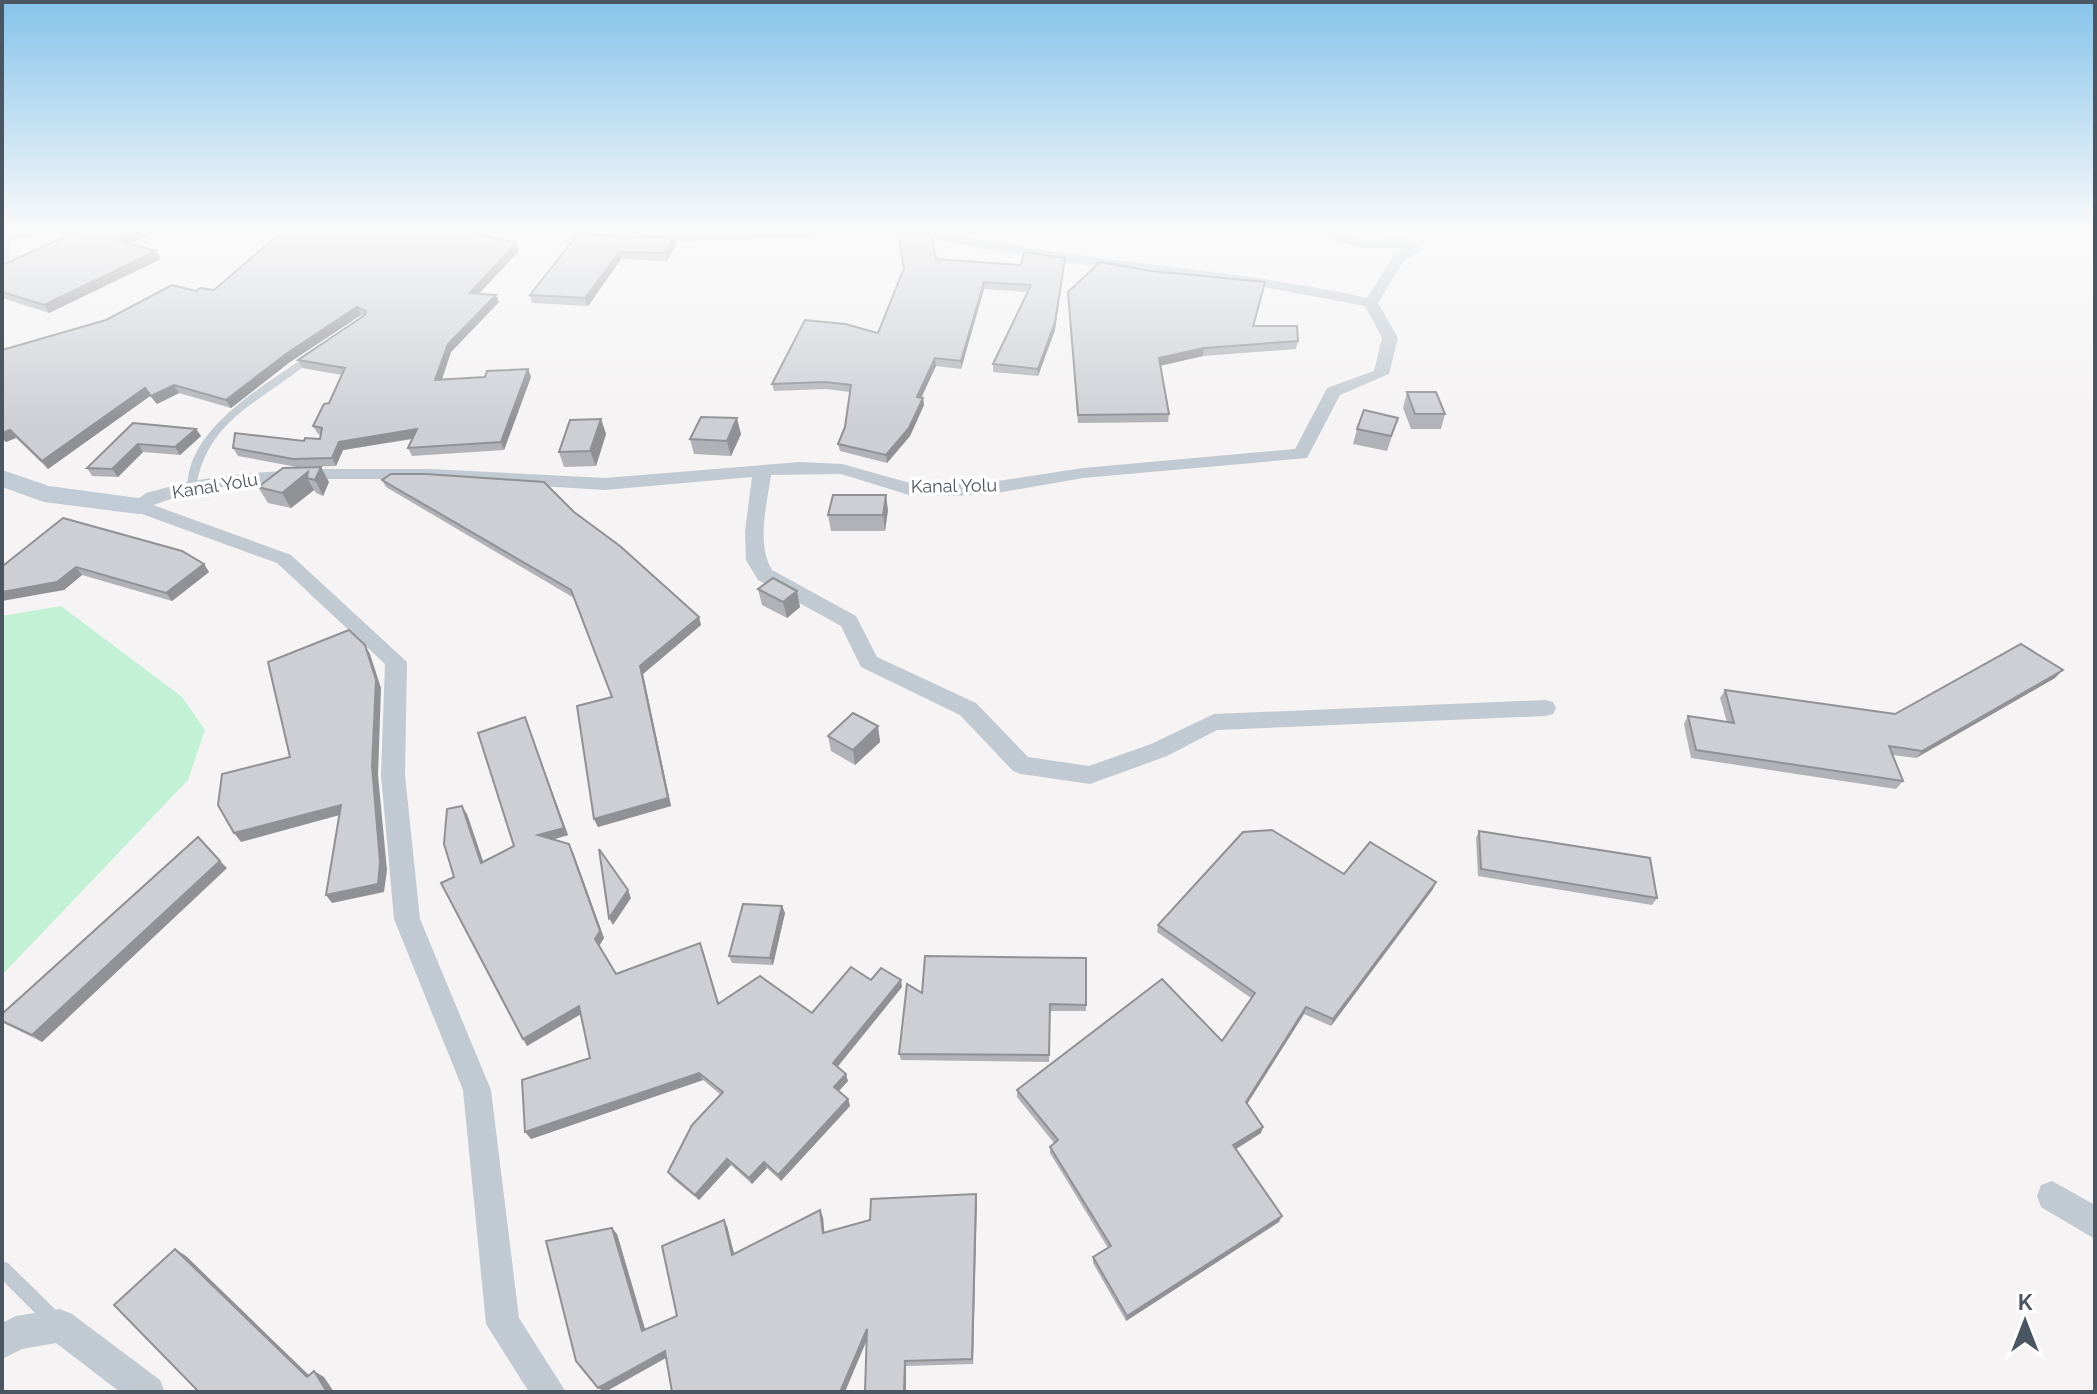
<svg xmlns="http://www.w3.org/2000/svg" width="2097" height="1394" font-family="Raleway,sans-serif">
<rect width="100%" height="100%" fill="#f5f3f3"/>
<polygon fill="#c3f1d5" points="61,606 182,697 205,730 188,780 2,975 2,616"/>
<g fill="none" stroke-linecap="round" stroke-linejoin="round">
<g fill="#c1cad2" fill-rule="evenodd">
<path d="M308,355L315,357C267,400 208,415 196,487L191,490L188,489L186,487C188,481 188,474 190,468C204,419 268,383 308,355Z"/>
<polygon points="2,1261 8,1263 60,1314 62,1320 60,1326 54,1328 48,1326 2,1280"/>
</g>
<g fill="#c1cad2" fill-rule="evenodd">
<polygon points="2,230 54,230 47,234 10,240 9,263 2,267"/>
<path d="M546,230C567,230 598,225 615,237L608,241L553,234Z"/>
<polygon points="773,230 888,230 881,234 646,243 639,239 646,235"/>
<path d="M898,230C953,230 1006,246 1060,253C1163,267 1266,275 1367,298L1394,255L1407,248H1361L1306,230H1328L1362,240L1409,238L1423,249L1404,261L1378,303L1398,338L1389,374L1340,395L1307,458L1083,478L991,494L948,496L909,495L841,474L771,475C767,504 756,544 772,570L856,616L877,657L976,703L1028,757L1089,766L1151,744L1214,714L1545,700L1553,702L1556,708L1553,714L1545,716L1217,730L1167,756L1090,784L1021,774L1013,771L960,715L861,667L841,626L758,580L746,560L745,531L752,477L605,490L430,479H310L241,484L192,492L153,505L291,555L407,662L405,775L420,919L491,1090L519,1318L566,1392H529L486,1324L463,1090L394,919L381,775L385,664L277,563L131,510L129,506L146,493L191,481L241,474L310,469H430L605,478L800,462L842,464L910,483L948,484L991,482L1083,468L1295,449L1327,388L1374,371L1382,338L1365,306L1253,285L1056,261L905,234Z"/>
<polygon points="2052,1181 2095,1205 2095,1239 2041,1207 2037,1196 2041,1185"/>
<polygon points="60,1309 72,1314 160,1380 165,1392 120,1392 56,1343 22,1349 2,1359 2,1323 16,1316"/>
</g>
<polygon fill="#c1cbd6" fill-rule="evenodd" points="2,470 49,486 138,498 148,500 152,506 148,512 138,514 44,502 2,487"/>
</g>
<g fill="#b0b2b7">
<polygon points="81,230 159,230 130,244 156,251 161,259 49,313 2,298 2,265"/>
<polygon points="578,234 676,245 667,261 621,259 588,306 532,303 530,295"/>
<polygon points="519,251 479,293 499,302 451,352 442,379 485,377 528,369 531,377 504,450 412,456 408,448 413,439 343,450 336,466 297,467 238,456 233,448 320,439 321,435 318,434 313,426 329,403 342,375 302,368 298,360 363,316 361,315 290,362 231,408 179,393 157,404 150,396 48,469 16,438 6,442 2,439 2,350 106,320 196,291 214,290"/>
<polygon points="1065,258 1055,330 1038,376 993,372 993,364 1027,292 984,289 961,369 936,366 921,397 923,398 924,405 910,436 887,463 840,451 838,444 845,427 850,392 826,389 774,391 772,384 878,333 936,259 1021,265"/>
<polygon points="1264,290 1254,326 1298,341 1296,349 1203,356 1160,366 1169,414 1168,422 1078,423 1068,292"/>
<polygon points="1407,392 1445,414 1441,429 1411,429 1403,408"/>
<polygon points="1398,418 1387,451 1353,444 1357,429"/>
<polygon points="601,419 606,434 596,466 564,467 559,452"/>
<polygon points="133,423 196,429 201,436 180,455 143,452 118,477 92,476 87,468"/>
<polygon points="741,434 731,456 694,454 690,439"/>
<polygon points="283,468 329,482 323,496 316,493 314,490 291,508 268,503 258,487"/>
<polygon points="382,480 574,512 699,617 701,625 643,674 671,806 598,827 594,819 612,697 574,598 386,487"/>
<polygon points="888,510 885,531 831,531 828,515"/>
<polygon points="204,564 209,572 172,601 82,575 64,590 4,565"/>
<polygon points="758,589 800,607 787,618 762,605"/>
<polygon points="2055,678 1916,758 1893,755 1903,781 1896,789 1691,758 1684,724 1688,716 1727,722 1720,698 1725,690 1895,714"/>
<polygon points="525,717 568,835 553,839 573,852 604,938 599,946 616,974 703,950 719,1003 812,1013 871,980 902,987 837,1067 848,1081 839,1091 848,1099 850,1106 781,1181 767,1168 752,1184 731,1165 699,1200 672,1178 668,1172 721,1095 703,1080 531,1139 590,1058 580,1014 527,1046 454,877 467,814 483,862 514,846"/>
<polygon points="878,726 880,742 855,765 831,751 828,736"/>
<polygon points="1479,831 1657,898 1652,905 1478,876 1476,838"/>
<polygon points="227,868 42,1042 2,1022 2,1014"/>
<polygon points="1344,874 1433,889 1331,1026 1304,1014 1247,1104 1263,1127 1261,1133 1236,1149 1279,1222 1126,1321 1093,1263 1093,1257 1108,1248 1050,1153 1050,1147 1054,1143 1017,1097 1017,1090 1222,1041 1251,998 1157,932 1158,925"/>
<polygon points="782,906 785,913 773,965 732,963 729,956"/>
<polygon points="1086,958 1086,1011 1050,1011 1049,1062 901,1060 899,1054 922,993"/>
<polygon points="976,1194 973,1364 906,1366 906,1392 865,1392 867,1340 666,1358 605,1392 617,1234 645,1329 677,1316 727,1226 734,1254 823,1217 824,1232"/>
</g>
<g fill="#909195">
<polygon points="139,230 159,230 121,248 117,240"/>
<polygon points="674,238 676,245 667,261 665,253"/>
<polygon points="516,243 519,251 473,300 470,293"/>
<polygon points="156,251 161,259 49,313 44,305"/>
<polygon points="619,252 621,259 588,306 585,298"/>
<polygon points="1065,258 1055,330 1038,376 1038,369"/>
<polygon points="984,282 984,289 961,369 961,361"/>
<polygon points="496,295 499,302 451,352 439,388 435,380 448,344"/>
<polygon points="357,307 361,315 290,362 231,408 226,400 286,354"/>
<polygon points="1204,348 1203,356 1158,366 1159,358"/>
<polygon points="935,358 936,366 918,405 917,397"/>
<polygon points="528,369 531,377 504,450 501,442"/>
<polygon points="174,385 179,393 157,404 151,396"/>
<polygon points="145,388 150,396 48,469 42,461"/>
<polygon points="923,398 924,405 910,436 887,463 886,455"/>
<polygon points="737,418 741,434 731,456 727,441"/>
<polygon points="601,419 606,434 596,466 590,451"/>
<polygon points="196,429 201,436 180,455 175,447"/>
<polygon points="417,429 421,437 343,450 336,466 332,458 339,442"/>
<polygon points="10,430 16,438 6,442 2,437 2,433"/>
<polygon points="138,444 143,452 118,477 112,469"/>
<polygon points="321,467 329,482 323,496 315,480"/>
<polygon points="308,472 307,478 314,490 291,508 282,493"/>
<polygon points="886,495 888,510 885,531 883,515"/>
<polygon points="204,564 209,572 172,601 166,593"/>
<polygon points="76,567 82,575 64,590 2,601 2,592"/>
<polygon points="797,591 800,607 787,618 783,602"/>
<polygon points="699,617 701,625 643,674 671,806 598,827 594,819 640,666"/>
<polygon points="365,645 370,654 381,688 378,775 387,870 384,892 332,903 326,895 372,766"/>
<polygon points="2063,670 2055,678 1916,758 1922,751"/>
<polygon points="525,717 568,835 542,843 538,835"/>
<polygon points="878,726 880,742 855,765 853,750"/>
<polygon points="341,805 347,813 241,842 234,833"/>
<polygon points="462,806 467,814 486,870 481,863"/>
<polygon points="569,844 573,852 604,938 599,946 595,939"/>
<polygon points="220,861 227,868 42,1042 32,1035"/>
<polygon points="1436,882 1433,889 1331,1026 1333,1019"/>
<polygon points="628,890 631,898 613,925 609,918"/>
<polygon points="782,906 785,913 773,965 770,958"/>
<polygon points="901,980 902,987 835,1070 833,1063"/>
<polygon points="579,1006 583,1013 527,1046 523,1039"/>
<polygon points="1306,1007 1304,1014 1244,1109 1246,1102"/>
<polygon points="699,1073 703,1080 531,1139 525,1132"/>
<polygon points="846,1074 848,1081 836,1094 834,1087"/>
<polygon points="848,1099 850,1106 781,1181 778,1175"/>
<polygon points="1263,1127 1261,1133 1231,1152 1233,1145"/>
<polygon points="727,1159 731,1165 699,1200 695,1195"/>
<polygon points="764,1162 767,1168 752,1184 749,1178"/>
<polygon points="976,1194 977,1200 973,1364 972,1359"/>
<polygon points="820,1210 823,1217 825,1239 823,1233"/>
<polygon points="1282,1216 1279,1222 1126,1321 1127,1316"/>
<polygon points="724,1220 727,1226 736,1261 732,1255"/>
<polygon points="612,1228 617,1234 647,1336 642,1331"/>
<polygon points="175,1249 186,1256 317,1383 307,1377"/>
<polygon points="867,1329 869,1335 845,1392 840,1392"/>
<polygon points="665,1351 669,1356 605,1392 598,1388"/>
<polygon points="905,1361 906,1366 906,1392 904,1392"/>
<polygon points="314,1371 324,1377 334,1392 327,1392"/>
</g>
<g fill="#cdcfd5" stroke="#909195" stroke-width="2">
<polygon points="81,230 139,230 117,240 156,251 44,305 2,292 2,265"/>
<polygon points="284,230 459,230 516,243 470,293 496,295 448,344 435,380 485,377 487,371 528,369 501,442 408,448 417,429 339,442 332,458 293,459 233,448 235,433 304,441 305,438 320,439 322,428 313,426 324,404 329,403 345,368 298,360 365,315 366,311 357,307 286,354 226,400 174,385 151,396 145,388 42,461 10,430 2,433 2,350 106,320 172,285 196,291 200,288 214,290"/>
<polygon points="898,233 931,235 936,259 1021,265 1024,252 1065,258 1055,322 1038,369 993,364 1031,285 984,282 961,361 935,358 917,397 923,398 909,428 886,455 838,444 845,427 851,385 825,382 772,384 805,320 845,324 878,333 904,268"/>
<polygon points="578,234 674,238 665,253 619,252 585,298 530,295"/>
<polygon points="1100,262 1151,271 1265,282 1253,326 1297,326 1298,341 1204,348 1159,358 1169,414 1078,415 1068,292"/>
<polygon points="1407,392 1436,392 1445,414 1415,414"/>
<polygon points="1364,410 1398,418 1391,436 1357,429"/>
<polygon points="701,417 737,418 727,441 690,439"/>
<polygon points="601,419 590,451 559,452 570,420"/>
<polygon points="133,423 196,429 175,447 138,444 112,469 87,468"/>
<polygon points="321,467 315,480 307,478 308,472 282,493 258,487 283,468"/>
<polygon points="391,474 426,474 544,482 574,512 620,546 699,617 640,666 668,798 594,819 577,706 612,697 571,590 382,480"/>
<polygon points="833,495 886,495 883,515 828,515"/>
<polygon points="63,518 182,551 204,564 166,593 76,567 57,582 2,592 2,565 4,565"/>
<polygon points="773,578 797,591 783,602 758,589"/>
<polygon points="349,630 365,645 376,680 372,766 380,862 378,884 326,895 341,805 234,833 218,805 222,774 290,757 268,662"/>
<polygon points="2021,644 2063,670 1922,751 1889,746 1903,781 1696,750 1688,716 1734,723 1725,690 1895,714"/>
<polygon points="853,713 878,726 853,750 828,736"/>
<polygon points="525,717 564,828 538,835 569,844 600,931 595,939 616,974 700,943 718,1004 760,976 812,1013 851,967 871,980 881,968 901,980 833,1063 846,1074 834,1087 848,1099 778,1175 764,1162 749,1178 727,1159 695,1195 668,1172 692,1125 723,1092 699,1073 525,1132 522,1080 590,1058 579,1006 523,1039 441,883 454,877 444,844 447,809 462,806 481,863 514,846 478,733"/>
<polygon points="1272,830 1344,874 1370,842 1436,882 1333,1019 1306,1007 1246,1102 1263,1127 1233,1145 1282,1216 1127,1316 1093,1257 1111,1246 1050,1147 1058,1140 1017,1090 1162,979 1222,1041 1255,993 1158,925 1243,832"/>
<polygon points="1479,831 1650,858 1657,898 1481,869"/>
<polygon points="198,837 220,861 32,1035 2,1021 2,1014"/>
<polygon points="599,849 628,890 609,918"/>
<polygon points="743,904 782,906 770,958 729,956"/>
<polygon points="925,956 1086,958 1086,1005 1050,1004 1049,1055 899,1054 907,984 922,993"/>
<polygon points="976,1194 972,1359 905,1361 904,1392 865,1392 867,1329 840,1392 672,1392 665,1351 598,1388 576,1361 546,1241 612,1228 642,1331 677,1316 662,1246 724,1220 732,1255 820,1210 823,1233 870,1220 871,1199"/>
<polygon points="175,1249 307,1377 314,1371 327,1392 199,1392 114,1305"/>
</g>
<linearGradient id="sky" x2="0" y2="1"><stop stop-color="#85c3ea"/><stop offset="0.54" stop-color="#fafafa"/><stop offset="1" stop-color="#fafafa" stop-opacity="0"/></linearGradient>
<rect width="2097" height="425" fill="url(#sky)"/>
<g text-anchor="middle" stroke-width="7" stroke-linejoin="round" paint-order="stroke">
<g font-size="18" fill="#4a5661" stroke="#fff">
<text transform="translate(215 486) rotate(-9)" y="6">Kanal Yolu</text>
<text transform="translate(954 486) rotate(-1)" y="6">Kanal Yolu</text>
</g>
</g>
<rect width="2097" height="1394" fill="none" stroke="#4a5661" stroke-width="8"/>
<g transform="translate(2025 1322)" stroke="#ffffff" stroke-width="6" paint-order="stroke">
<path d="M0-6L14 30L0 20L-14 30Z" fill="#4a5661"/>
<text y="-12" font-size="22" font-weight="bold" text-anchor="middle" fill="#4a5661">K</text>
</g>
</svg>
